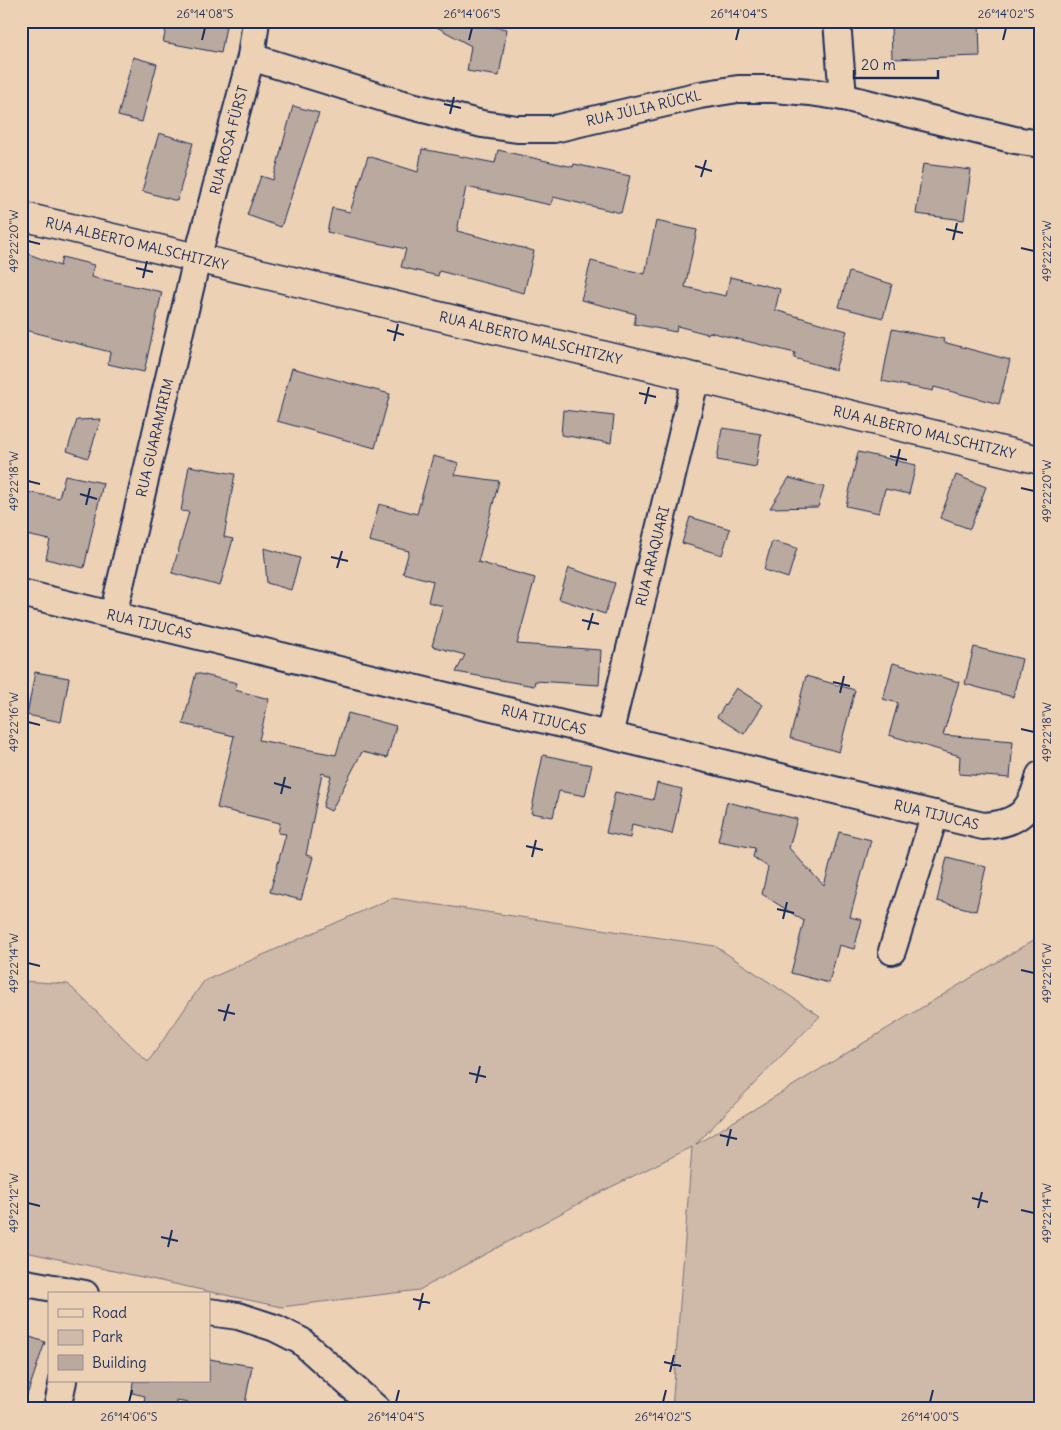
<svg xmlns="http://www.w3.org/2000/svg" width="1061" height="1430" font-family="Delius,sans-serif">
<rect width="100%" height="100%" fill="#edd1b4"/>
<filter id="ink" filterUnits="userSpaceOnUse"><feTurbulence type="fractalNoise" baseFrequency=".02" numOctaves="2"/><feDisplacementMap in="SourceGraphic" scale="10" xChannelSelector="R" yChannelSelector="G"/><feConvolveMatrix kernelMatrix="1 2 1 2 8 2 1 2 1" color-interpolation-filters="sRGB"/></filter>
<g filter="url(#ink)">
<polygon fill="#cfb9a8" stroke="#757483" points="392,898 715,946 820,1016 695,1145 1040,936 1040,1409 672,1409 692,1147 593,1196 419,1290 281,1307 21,1251 21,981 68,984 148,1062 204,981"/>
<g fill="#b9a99f" stroke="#1b2f5e">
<polygon points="168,21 227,21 221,53 163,42"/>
<polygon points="426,21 459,21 507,29 499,76 467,71 471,46"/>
<polygon points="979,21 980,56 892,59 891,23"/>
<polygon points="133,57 157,64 142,122 118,116"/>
<polygon points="293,106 319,113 281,227 247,215 261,176 273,180"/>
<polygon points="159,133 193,143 177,201 142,191"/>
<polygon points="422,149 495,163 498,150 573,167 574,164 630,176 621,213 553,197 551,205 466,187 457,231 534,251 524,293 439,271 438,276 401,267 406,249 327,232 332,208 350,212 368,156 418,172"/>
<polygon points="923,164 971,170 964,220 916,214"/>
<polygon points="656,221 697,230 685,287 726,296 730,277 780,289 775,310 847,331 835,370 794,358 795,353 709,332 708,334 677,326 676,332 634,324 636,314 581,300 591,261 645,274"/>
<polygon points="21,251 60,266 62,257 94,265 91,277 162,292 144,372 108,364 110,352 21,329"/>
<polygon points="849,272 892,284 883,318 839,307"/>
<polygon points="892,329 944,339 943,342 1010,360 999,404 934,387 933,391 882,381"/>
<polygon points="292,368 390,394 375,448 277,421"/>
<polygon points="563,410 614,416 611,443 561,435"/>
<polygon points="101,419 88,458 67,451 77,420"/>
<polygon points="722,428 761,434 756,467 717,460"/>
<polygon points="858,452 916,465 909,494 885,489 879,513 846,506"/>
<polygon points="433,456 459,463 455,475 499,481 478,562 535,578 517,644 601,650 599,685 535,681 534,686 456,672 465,655 432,646 443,606 428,602 433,581 403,573 409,551 369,541 379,504 417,514"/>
<polygon points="189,466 235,474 224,537 233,539 220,586 172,573 189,512 181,511"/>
<polygon points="65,475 103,483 84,568 46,559 50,540 21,534 21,491 59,498"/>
<polygon points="956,475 986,487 970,529 940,518"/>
<polygon points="789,478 824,487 818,507 770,508"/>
<polygon points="690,517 730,529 722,555 682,543"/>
<polygon points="772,541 797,548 788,578 764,570"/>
<polygon points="264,548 300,558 291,590 267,583"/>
<polygon points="569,568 615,583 605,614 559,599"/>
<polygon points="974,647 1022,659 1013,697 965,684"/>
<polygon points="893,663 959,682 943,735 1013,741 1010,778 959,774 960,756 889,735 898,703 883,699"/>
<polygon points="35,672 69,678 61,722 27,715"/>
<polygon points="196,673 237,683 235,690 269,699 259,740 336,755 348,713 396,726 387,758 362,752 331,811 323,807 331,776 322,773 306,855 313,857 301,900 270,892 286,834 278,833 280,823 217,808 234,736 183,724"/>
<polygon points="806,676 855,690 839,752 790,738"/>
<polygon points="736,688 763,705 744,734 717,717"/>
<polygon points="543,755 592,765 585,796 559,791 553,817 531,813"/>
<polygon points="657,783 682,789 672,834 632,824 630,838 606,833 615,792 653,800"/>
<polygon points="727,802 797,819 789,848 824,886 839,832 871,840 850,917 862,920 854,949 839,945 829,983 791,973 804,921 762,894 768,867 753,857 755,848 718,841"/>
<polygon points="947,857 986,867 976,911 937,901"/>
<polygon points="21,1334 45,1342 25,1401 21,1401"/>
<polygon points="209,1359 252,1366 244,1409 222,1409 177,1401 176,1409 143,1409 145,1396 132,1393 133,1381 209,1381"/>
</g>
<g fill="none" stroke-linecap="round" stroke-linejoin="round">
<g stroke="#1b2f5e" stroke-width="30">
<g id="minor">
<polyline points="837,21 843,97"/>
<path id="s1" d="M251,57L396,102L482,124L517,129H554L700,95L738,89H774L810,92L843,97L1015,140L1040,144"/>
<path id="s2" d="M21,593L983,826C1020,824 1031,811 1040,775"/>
<path id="s3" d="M113,615L197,259L251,57L256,21"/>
<path id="s4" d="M609,735L696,377"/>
<polyline points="892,951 935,814"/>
<polyline points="21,1282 85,1294"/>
<polyline points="209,1312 238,1316 275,1328 301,1341 377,1409"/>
<polyline points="57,1409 63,1381"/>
</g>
</g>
<g stroke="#1b2f5e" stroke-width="31">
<g id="tertiary">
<path id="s5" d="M21,216L1040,460"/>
</g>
</g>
<use href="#minor" stroke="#edd1b4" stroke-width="26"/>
<use href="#tertiary" stroke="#edd1b4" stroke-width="28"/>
</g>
</g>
<path fill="none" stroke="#1b2f5e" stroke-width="2" d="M202,40L205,28M469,40L472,28M736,40L739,28M1003,40L1006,28M444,104L461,108M450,114L454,97M695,166L712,171M701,177L706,160M946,229L963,233M953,240L957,223M28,241L40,244M1021,248L1034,251M136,268L153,272M143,278L147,261M387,330L404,335M394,341L398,324M639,393L656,397M645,404L649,387M890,456L907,460M896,466L900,449M28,481L40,484M1021,488L1034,491M80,494L97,499M86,505L90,488M331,557L348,561M337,568L342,551M582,620L599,624M588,630L593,613M833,682L850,686M840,693L844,676M28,722L40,725M1021,729L1034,732M274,783L291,788M281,794L285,777M526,846L543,850M532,857L536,840M777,909L794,913M783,919L787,902M28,963L40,966M1021,970L1034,973M218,1010L235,1014M224,1021L229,1004M469,1073L486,1077M476,1083L480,1066M720,1135L737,1139M727,1146L731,1129M972,1198L988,1202M28,1203L40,1206M978,1208L982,1192M1021,1210L1034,1213M161,1237L178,1241M168,1247L172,1230M413,1299L430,1303M419,1310L423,1293M664,1362L681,1366M670,1372L674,1355M129,1402L132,1390M396,1402L399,1390M663,1402L666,1390M930,1402L933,1390"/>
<g text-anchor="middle" stroke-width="4.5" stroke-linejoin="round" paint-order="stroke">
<g font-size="14" fill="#1b2f5e" stroke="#edd1b4">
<text dy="5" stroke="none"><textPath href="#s1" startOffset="405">RUA JÚLIA RÜCKL</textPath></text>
<text dy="5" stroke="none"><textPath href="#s3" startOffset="489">RUA ROSA FÜRST</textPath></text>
<text dy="5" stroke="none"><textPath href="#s5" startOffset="119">RUA ALBERTO MALSCHITZKY</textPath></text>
<text dy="5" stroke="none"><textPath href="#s5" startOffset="524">RUA ALBERTO MALSCHITZKY</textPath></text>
<text dy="5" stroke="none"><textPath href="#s5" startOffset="929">RUA ALBERTO MALSCHITZKY</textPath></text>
<text dy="5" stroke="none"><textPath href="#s3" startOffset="182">RUA GUARAMIRIM</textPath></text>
<text dy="5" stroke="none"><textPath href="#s4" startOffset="184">RUA ARAQUARI</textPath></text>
<text dy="5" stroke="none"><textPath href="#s2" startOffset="132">RUA TIJUCAS</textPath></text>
<text dy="5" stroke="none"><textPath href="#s2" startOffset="538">RUA TIJUCAS</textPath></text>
<text dy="5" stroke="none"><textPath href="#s2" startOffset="942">RUA TIJUCAS</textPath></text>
</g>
</g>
<rect width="1061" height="1430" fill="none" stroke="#edd1b4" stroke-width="55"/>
<rect x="48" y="1292" width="162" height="90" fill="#edd1b4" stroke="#999092"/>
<rect x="58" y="1309" width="25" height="8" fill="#edd1b4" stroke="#999092"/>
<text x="92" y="1318" font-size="15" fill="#1b2f5e">Road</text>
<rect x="58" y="1330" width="25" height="15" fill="#cfb9a8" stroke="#999092"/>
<text x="92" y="1342" font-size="15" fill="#1b2f5e">Park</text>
<rect x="58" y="1355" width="25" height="15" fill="#b9a99f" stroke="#999092"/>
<text x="92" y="1368" font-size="15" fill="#1b2f5e">Building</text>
<path d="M854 70v8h84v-8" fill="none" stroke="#1b2f5e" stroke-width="2.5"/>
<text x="861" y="70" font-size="15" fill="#1b2f5e" stroke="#edd1b4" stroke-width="4" paint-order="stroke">20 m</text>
<rect x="28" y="28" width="1006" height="1374" fill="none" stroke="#1b2f5e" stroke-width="2"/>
<g font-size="12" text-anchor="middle" fill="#1b2f5e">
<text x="205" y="18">26°14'08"S</text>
<text x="472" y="18">26°14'06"S</text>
<text x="739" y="18">26°14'04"S</text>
<text x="1006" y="18">26°14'02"S</text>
<text transform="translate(14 241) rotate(-90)" y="4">49°22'20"W</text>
<text transform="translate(1047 251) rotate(-90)" y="4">49°22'22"W</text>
<text transform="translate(14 481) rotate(-90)" y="4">49°22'18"W</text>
<text transform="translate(1047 491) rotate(-90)" y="4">49°22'20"W</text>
<text transform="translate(14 722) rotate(-90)" y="4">49°22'16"W</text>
<text transform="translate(1047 732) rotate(-90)" y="4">49°22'18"W</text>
<text transform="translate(14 963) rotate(-90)" y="4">49°22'14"W</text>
<text transform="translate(1047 973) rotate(-90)" y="4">49°22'16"W</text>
<text transform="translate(14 1203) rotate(-90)" y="4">49°22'12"W</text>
<text transform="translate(1047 1213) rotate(-90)" y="4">49°22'14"W</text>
<text x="129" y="1421">26°14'06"S</text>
<text x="396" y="1421">26°14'04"S</text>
<text x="663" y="1421">26°14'02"S</text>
<text x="930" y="1421">26°14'00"S</text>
</g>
</svg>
